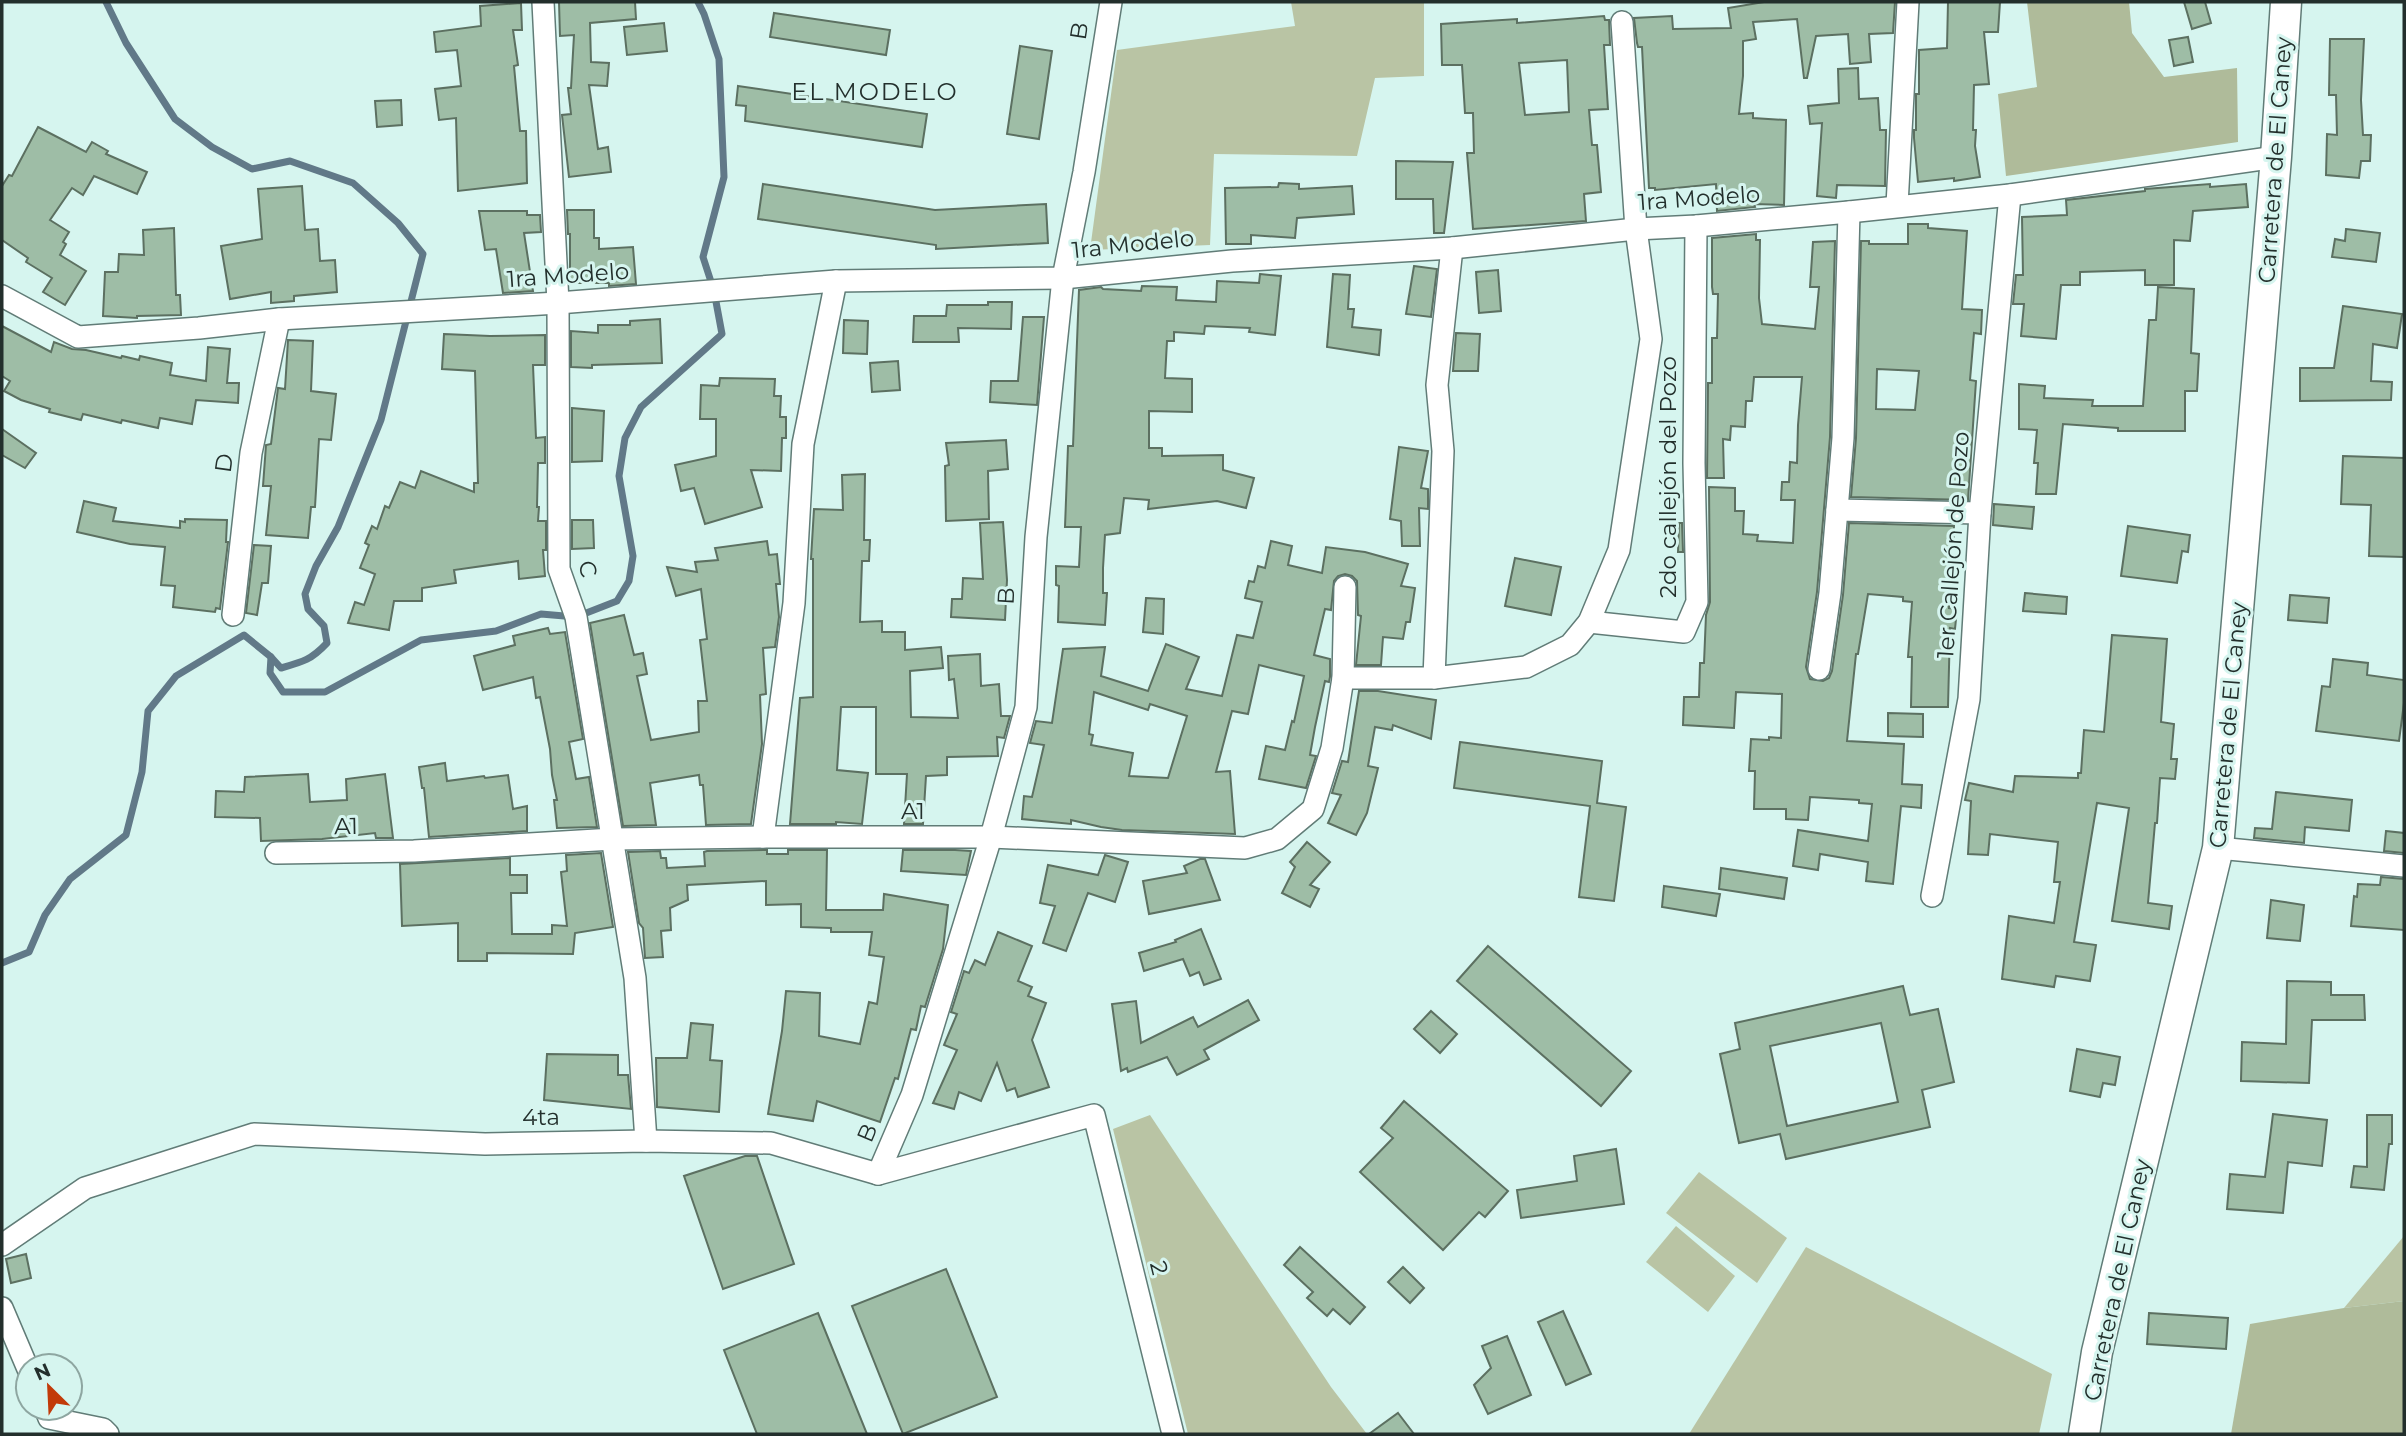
<svg xmlns="http://www.w3.org/2000/svg" width="2406" height="1436" font-family="Montserrat,sans-serif">
<rect width="100%" height="100%" fill="#d6f5ef"/>
<g fill="#b9c4a4">
<polygon points="1291,2 1424,2 1424,76 1375,78 1357,156 1214,154 1210,245 1090,250 1117,50 1295,26"/>
<polygon points="1150,1115 1331,1387 1367,1434 1188,1434 1113,1129"/>
<polygon points="1699,1172 1787,1238 1757,1283 1666,1213"/>
<polygon points="1676,1226 1735,1276 1708,1312 1646,1262"/>
<polygon points="2404,1236 2404,1301 2344,1308"/>
<polygon points="1806,1247 2052,1374 2039,1434 1689,1434"/>
</g>
<g fill="#afbb9a">
<polygon points="2027,2 2129,2 2132,33 2164,77 2237,68 2238,142 2006,176 1998,94 2037,87"/>
<polygon points="2404,1301 2404,1434 2231,1434 2250,1324 2344,1308"/>
</g>
<g fill="none" stroke-linecap="round" stroke-linejoin="round">
<g stroke="#617988" stroke-width="7">
<path d="M106,2L126,43L175,119L212,147L252,169L290,161L353,183L398,223L423,254L381,420L338,527L316,566L305,594L308,609L324,626L327,643C311,660 303,662 281,668L271,657"/>
<polyline points="2,963 29,952 45,915 70,879 126,835 142,772 148,711 176,676 244,635 271,657 270,673 283,692 325,692 421,640 496,631 541,614 576,617 617,601 629,581 633,556 619,476 625,438 641,407 722,334 714,291 703,257 724,177 719,59 704,14 698,2"/>
</g>
</g>
<g fill="#9ebda6" stroke="#5c7061" stroke-width="2" fill-rule="evenodd">
<polygon points="559,2 635,2 636,19 590,23 591,62 609,63 607,86 589,85 598,149 608,147 611,172 569,177 562,115 571,114 568,88 571,88 574,35 560,36"/>
<polygon points="1764,2 1895,2 1893,33 1869,34 1871,62 1850,64 1848,34 1816,36 1807,78 1804,78 1797,19 1753,22 1756,39 1743,41 1743,76 1739,114 1753,113 1753,118 1786,120 1784,205 1754,204 1755,207 1717,211 1716,184 1655,190 1655,188 1649,188 1642,47 1638,47 1637,43 1634,18 1672,16 1673,29 1731,28 1728,8"/>
<polygon points="1948,2 2000,2 1998,32 1984,32 1989,84 1974,85 1973,130 1976,130 1975,146 1980,177 1954,181 1954,178 1918,182 1914,138 1914,130 1916,130 1916,94 1919,94 1919,50 1947,48"/>
<polygon points="2184,2 2205,2 2211,23 2192,29"/>
<polygon points="521,3 522,30 513,30 518,65 514,66 520,131 526,131 527,183 458,191 456,118 439,120 435,89 461,86 457,50 436,52 434,32 481,26 480,6"/>
<polygon points="774,13 890,30 886,55 770,37"/>
<path d="M1604,16L1605,20H1609L1610,45H1604L1608,109L1589,110L1592,145H1597L1601,192L1584,194L1586,221L1473,229L1467,153H1474L1473,113H1465L1462,65H1442L1441,24L1517,19V23ZM1567,60L1569,112L1525,115L1519,63Z"/>
<polygon points="664,23 667,51 627,55 624,27"/>
<polygon points="2188,37 2193,62 2174,66 2169,40"/>
<polygon points="2330,39 2364,39 2361,100 2363,135 2371,135 2370,161 2361,161 2359,178 2326,175 2327,134 2337,135 2336,95 2329,95"/>
<polygon points="1020,46 1052,51 1039,139 1007,134"/>
<polygon points="1858,68 1859,99 1878,98 1880,130 1886,130 1885,186 1837,185 1836,198 1817,196 1822,123 1810,124 1808,106 1839,103 1838,69"/>
<polygon points="738,86 927,114 922,147 745,121 746,106 736,105"/>
<polygon points="401,100 402,125 377,127 375,101"/>
<polygon points="38,127 86,152 92,142 108,151 106,154 147,172 137,194 94,176 83,195 72,188 50,220 69,232 63,242 66,244 60,255 86,271 65,305 43,292 52,278 26,262 28,258 2,240 2,186 9,175 12,176"/>
<polygon points="1396,161 1453,162 1444,233 1434,233 1433,199 1396,199"/>
<polygon points="1279,183 1299,184 1299,189 1352,186 1354,214 1297,218 1295,238 1251,235 1251,244 1226,244 1225,188 1278,187"/>
<polygon points="763,184 935,210 1046,204 1048,243 936,249 936,245 758,219"/>
<polygon points="2210,184 2210,187 2246,184 2248,207 2193,211 2190,241 2174,240 2174,285 2145,285 2145,270 2080,272 2080,285 2061,285 2056,339 2021,336 2024,304 2013,304 2016,275 2023,275 2022,217 2067,215 2066,200 2145,191 2145,189"/>
<polygon points="302,186 305,230 318,229 320,261 335,260 337,292 294,296 294,301 271,303 271,292 230,299 221,246 262,239 258,189"/>
<polygon points="567,210 594,210 594,238 599,238 599,249 633,247 636,284 609,286 609,283 570,283 570,234 568,234"/>
<polygon points="479,211 527,211 527,215 540,215 541,232 524,233 533,291 503,293 496,249 485,250"/>
<path d="M1908,224H1928V228L1967,231L1962,309L1982,310L1981,334L1974,333L1970,380L1976,381L1968,500L1851,497L1856,438L1861,241H1869V244H1908ZM1877,369L1919,371L1915,410L1876,409Z"/>
<polygon points="174,228 176,295 180,295 181,315 137,316 137,318 103,316 105,272 118,272 119,254 144,255 143,230"/>
<polygon points="2346,229 2380,233 2376,262 2332,257 2335,239 2345,241"/>
<polygon points="1756,234 1756,240 1760,240 1759,298 1762,324 1815,329 1819,287 1810,287 1813,242 1835,241 1830,437 1817,592 1806,667 1810,679 1823,681 1829,678 1832,671 1843,595 1849,523 1954,526 1953,545 1951,544 1949,608 1957,609 1955,629 1950,628 1948,707 1911,707 1912,657 1908,657 1912,602 1903,601 1903,597 1868,594 1858,654 1856,654 1847,741 1904,744 1902,784 1922,785 1921,808 1901,806 1893,884 1866,881 1868,862 1820,854 1818,870 1793,866 1798,830 1868,841 1872,804 1859,803 1859,800 1810,797 1808,820 1786,819 1786,809 1754,809 1755,771 1749,771 1751,739 1769,740 1769,737 1781,738 1782,694 1736,692 1734,728 1683,725 1684,697 1699,697 1700,663 1704,663 1706,615 1710,602 1709,487 1735,488 1735,511 1744,511 1743,534 1758,535 1757,541 1793,543 1795,500 1781,500 1782,482 1789,482 1790,462 1797,463 1798,425 1802,377 1754,377 1752,401 1746,401 1745,427 1731,426 1730,440 1723,439 1724,478 1707,478 1708,385 1708,383 1712,383 1712,338 1717,338 1718,294 1713,294 1712,287 1712,238"/>
<polygon points="1414,266 1437,269 1431,317 1406,314"/>
<polygon points="1498,270 1501,311 1479,313 1476,272"/>
<polygon points="1260,274 1281,276 1275,335 1249,332 1250,328 1205,326 1204,334 1174,332 1174,341 1167,341 1165,378 1192,379 1192,412 1149,411 1149,448 1162,448 1162,456 1223,455 1223,470 1254,478 1246,508 1217,501 1148,509 1149,500 1124,498 1120,533 1105,535 1103,568 1103,593 1107,593 1105,625 1058,622 1059,586 1056,585 1056,566 1079,567 1081,527 1065,527 1068,446 1073,446 1079,290 1101,287 1103,289 1141,291 1142,286 1177,287 1176,300 1216,302 1217,281 1259,283"/>
<polygon points="1333,274 1350,275 1348,309 1354,309 1352,327 1381,330 1379,355 1327,347"/>
<polygon points="2158,287 2194,289 2191,353 2199,354 2197,391 2185,391 2185,431 2118,431 2118,428 2063,424 2056,494 2036,494 2038,463 2034,463 2037,430 2019,429 2019,384 2045,386 2044,398 2093,400 2092,406 2143,406 2149,320 2156,320"/>
<polygon points="988,302 1012,302 1011,329 958,328 959,342 913,342 914,316 946,316 947,305 988,305"/>
<polygon points="2343,306 2402,314 2397,348 2373,344 2371,381 2392,382 2391,400 2300,401 2300,368 2334,368"/>
<polygon points="1023,317 1044,317 1037,405 990,402 991,381 1018,381"/>
<polygon points="660,319 662,363 592,365 592,368 571,367 571,331 598,333 598,325 630,325 630,321"/>
<polygon points="844,320 868,321 867,354 843,353"/>
<polygon points="2,326 51,352 54,342 72,349 86,350 121,358 122,356 139,360 140,356 172,363 170,375 206,381 208,347 230,349 227,383 239,383 238,403 196,400 192,424 160,418 158,428 122,420 121,423 83,414 81,420 49,412 50,409 21,400 4,391 10,381 2,376"/>
<polygon points="1456,333 1480,334 1478,371 1453,371"/>
<polygon points="444,334 490,336 545,335 545,365 533,365 536,438 545,437 545,463 538,463 537,507 539,507 538,521 546,521 546,550 543,550 545,576 519,579 518,561 454,570 456,583 422,588 422,601 394,601 389,630 348,623 355,602 364,605 375,574 360,568 369,545 365,543 372,526 377,529 385,506 389,508 400,482 415,488 421,471 474,492 474,483 478,483 475,371 442,369"/>
<polygon points="288,340 313,341 311,391 336,394 331,440 319,439 315,507 311,507 308,538 266,535 271,486 263,486 266,445 271,444 278,388 285,389"/>
<polygon points="898,361 900,390 872,392 870,363"/>
<polygon points="720,378 775,379 774,396 781,396 780,417 786,417 786,438 782,438 781,471 751,470 762,507 705,524 694,488 681,491 675,465 716,456 716,419 700,419 701,385 719,386"/>
<polygon points="572,408 604,411 602,461 572,462"/>
<polygon points="2,429 36,453 25,468 2,455"/>
<polygon points="1006,440 1008,469 988,471 989,519 946,521 945,466 949,465 946,443"/>
<polygon points="1399,447 1428,451 1421,488 1428,489 1428,509 1419,508 1420,546 1402,546 1401,521 1390,519"/>
<polygon points="2343,456 2404,458 2404,557 2369,556 2371,505 2341,504"/>
<polygon points="865,474 864,540 870,540 869,561 862,561 860,622 882,621 882,632 905,632 905,650 941,647 943,668 910,671 911,717 958,718 954,679 949,680 948,656 980,654 981,686 999,684 1001,716 1010,716 1004,738 997,737 998,756 947,757 947,775 926,776 923,824 904,824 907,774 876,774 876,707 841,707 837,770 868,773 862,824 836,822 836,824 790,824 800,698 813,697 813,559 811,559 814,509 843,510 842,475"/>
<polygon points="84,501 116,508 113,521 180,528 180,521 185,522 185,519 227,520 226,542 228,542 220,609 216,608 215,612 173,607 175,586 161,585 165,547 130,544 77,532"/>
<polygon points="1994,504 2034,507 2032,529 1993,525"/>
<polygon points="572,520 593,520 594,548 572,549"/>
<polygon points="1003,522 1007,580 1005,620 951,617 952,599 962,599 963,578 983,579 980,523"/>
<polygon points="1679,523 1682,523 1683,552 1678,552"/>
<polygon points="2128,526 2190,535 2188,552 2182,551 2177,583 2121,576"/>
<polygon points="767,541 769,555 777,554 780,584 776,584 779,617 775,647 763,648 766,694 760,695 762,744 751,824 706,825 703,785 700,785 699,775 650,783 656,825 623,826 590,623 624,615 634,655 643,653 647,674 637,676 651,740 699,732 698,701 707,701 700,640 707,639 701,589 676,596 667,567 697,572 695,562 718,560 715,548"/>
<path d="M1271,541L1292,546L1288,565L1322,573L1326,547L1365,552L1408,564L1401,586L1415,588L1410,622H1406L1403,639L1383,637L1381,665H1356L1361,616L1358,615L1357,581L1352,576L1345,574L1338,576L1334,581L1331,610L1325,609L1314,655L1330,659V677L1329,682L1325,681L1315,727L1310,755L1316,756L1306,788L1259,779L1266,746L1285,750L1292,721L1294,722L1304,676L1259,665L1248,714L1232,711L1216,772L1230,771L1235,834L1122,830L1101,827L1071,820V824L1022,819L1024,796L1032,797L1044,745L1030,743L1036,721L1052,723L1063,649L1105,647L1101,676L1148,691L1166,644L1199,657L1186,689L1222,696L1237,635L1253,638L1262,602L1245,598L1249,581L1254,582L1258,566L1265,568ZM1094,692L1148,710L1150,704L1187,716L1168,778L1129,776L1133,753L1091,745L1093,735L1089,734Z"/>
<polygon points="254,545 271,546 268,583 262,583 257,615 246,613"/>
<polygon points="1515,558 1561,567 1551,615 1505,606"/>
<polygon points="2025,593 2067,597 2066,614 2023,611"/>
<polygon points="2290,595 2329,598 2327,623 2288,620"/>
<polygon points="1146,598 1164,599 1163,634 1143,632"/>
<polygon points="548,628 550,634 565,632 583,739 569,742 576,779 589,777 597,827 557,828 554,800 557,800 552,775 550,749 540,697 536,698 533,677 483,690 474,656 515,645 513,636"/>
<polygon points="2112,635 2167,639 2161,722 2174,724 2171,759 2177,759 2175,779 2160,778 2157,823 2155,823 2148,903 2172,906 2169,929 2112,921 2129,808 2097,803 2074,942 2096,945 2090,981 2056,976 2054,987 2002,979 2009,916 2054,923 2060,882 2054,882 2058,842 1990,834 1988,855 1968,854 1971,801 1965,800 1969,783 2013,792 2015,776 2078,778 2078,773 2081,773 2084,730 2104,732"/>
<polygon points="2333,659 2368,663 2367,675 2404,680 2404,703 2399,741 2316,731 2322,686 2330,687"/>
<polygon points="1359,691 1378,691 1436,700 1431,739 1393,725 1392,730 1375,727 1368,766 1378,768 1367,813 1356,835 1328,823 1341,795 1332,793 1342,761 1348,762"/>
<polygon points="1888,713 1923,714 1923,737 1888,736"/>
<polygon points="1460,742 1602,761 1597,803 1626,807 1614,901 1579,897 1590,806 1454,788"/>
<polygon points="445,763 447,781 484,776 485,778 508,775 513,809 527,806 527,831 429,837 424,788 422,788 419,767"/>
<polygon points="308,774 310,802 347,800 346,779 385,774 393,838 376,838 375,833 322,839 261,841 260,818 215,817 216,791 244,792 245,777"/>
<polygon points="2276,792 2352,800 2349,831 2305,827 2304,843 2254,838 2255,828 2272,829"/>
<polygon points="2386,831 2404,833 2404,853 2384,851"/>
<polygon points="1307,842 1330,862 1310,885 1319,889 1310,907 1282,893 1295,867 1290,862"/>
<polygon points="767,850 767,854 788,854 788,850 827,850 826,910 883,910 884,894 948,905 943,949 925,1007 921,1006 916,1030 911,1029 898,1079 895,1078 880,1122 817,1101 813,1121 768,1114 782,1031 786,991 820,993 819,1036 860,1044 869,1002 877,1004 884,957 869,955 872,932 831,932 831,928 801,927 801,904 766,905 766,881 687,885 688,900 670,908 671,930 661,931 663,957 645,958 643,928 639,923 628,852 660,851 661,858 666,858 667,868 705,866 704,852 707,851"/>
<polygon points="903,850 955,850 971,851 966,875 901,871"/>
<polygon points="601,853 613,927 575,933 573,954 487,953 487,961 458,961 458,923 402,926 400,864 510,858 510,875 527,875 527,893 511,893 512,934 552,934 552,925 567,926 561,872 567,871 566,855"/>
<polygon points="1105,855 1128,862 1115,902 1088,893 1066,951 1043,943 1055,906 1040,903 1048,865 1098,875"/>
<polygon points="1200,859 1205,859 1220,900 1149,914 1143,881 1187,873 1184,866"/>
<polygon points="1721,868 1787,878 1784,899 1719,889"/>
<polygon points="2381,877 2404,879 2404,930 2351,926 2354,896 2357,897 2358,884 2380,885"/>
<polygon points="1664,886 1720,894 1716,916 1662,907"/>
<polygon points="2271,900 2304,905 2300,941 2267,938"/>
<polygon points="1201,929 1221,979 1204,985 1199,972 1190,976 1183,959 1144,971 1139,953 1176,942 1175,940"/>
<polygon points="998,932 1032,946 1018,981 1032,987 1028,996 1046,1003 1032,1040 1049,1087 1018,1097 1015,1088 1007,1091 997,1063 981,1101 959,1092 954,1109 933,1103 957,1050 944,1045 957,1014 951,1012 964,971 969,973 975,960 985,965"/>
<polygon points="1488,946 1631,1071 1601,1106 1457,981"/>
<polygon points="2287,981 2331,982 2331,995 2364,995 2365,1020 2312,1020 2309,1083 2241,1081 2242,1042 2286,1044"/>
<path d="M1903,986L1910,1015L1938,1009L1954,1082L1922,1090L1930,1127L1786,1159L1780,1134L1739,1143L1720,1054L1740,1049L1735,1023ZM1881,1023L1898,1102L1787,1126L1770,1046Z"/>
<polygon points="1248,1000 1259,1020 1204,1050 1209,1059 1177,1075 1167,1057 1128,1072 1127,1068 1121,1071 1112,1004 1136,1001 1141,1043 1193,1017 1198,1027"/>
<polygon points="1431,1011 1457,1034 1440,1053 1414,1029"/>
<polygon points="691,1023 713,1025 710,1060 722,1061 719,1112 657,1107 656,1058 687,1058"/>
<polygon points="2077,1049 2120,1057 2115,1085 2103,1083 2100,1097 2070,1091"/>
<polygon points="547,1054 618,1055 618,1075 628,1075 631,1109 544,1100"/>
<polygon points="1404,1101 1508,1191 1485,1217 1479,1212 1443,1250 1360,1172 1393,1138 1381,1128"/>
<polygon points="2273,1114 2327,1120 2322,1166 2288,1162 2283,1213 2227,1209 2230,1174 2265,1177"/>
<polygon points="2367,1115 2392,1115 2392,1144 2389,1144 2384,1190 2351,1187 2354,1166 2367,1167"/>
<polygon points="1616,1149 1624,1204 1521,1218 1517,1190 1577,1181 1574,1156"/>
<polygon points="745,1156 757,1156 794,1264 723,1289 684,1176"/>
<polygon points="1300,1247 1365,1307 1350,1324 1333,1309 1327,1316 1307,1298 1313,1292 1284,1265"/>
<polygon points="26,1254 31,1278 11,1283 6,1259"/>
<polygon points="1403,1267 1424,1288 1410,1303 1388,1282"/>
<polygon points="946,1269 997,1397 903,1434 852,1306"/>
<polygon points="1563,1311 1591,1374 1566,1385 1538,1322"/>
<polygon points="818,1313 867,1434 757,1434 724,1350"/>
<polygon points="2149,1313 2228,1318 2226,1349 2147,1344"/>
<polygon points="1507,1336 1531,1395 1488,1414 1474,1385 1491,1368 1482,1346"/>
<polygon points="1398,1413 1414,1434 1369,1434"/>
</g>
<g fill="none" stroke-linecap="round" stroke-linejoin="round">
<g stroke="#617c77" stroke-width="24">
<g id="minor">
<polyline points="543,2 558,303 559,569 576,617 635,978 646,1141"/>
<polyline points="1897,205 1908,2"/>
<polyline points="2,296 78,337 199,328 279,319 558,303 836,281 1063,278 1232,261 1452,248 1636,229 1696,226 1849,212 2010,195 2276,157"/>
<polyline points="1837,510 1980,513"/>
<polyline points="233,615 251,453 279,319"/>
<polyline points="1589,622 1684,632 1697,602 1694,463 1696,226"/>
<polyline points="1819,669 1830,593 1843,438 1849,212"/>
<polyline points="1343,678 1434,678 1526,667 1570,645 1589,622 1619,550 1651,339 1636,229 1622,22"/>
<polyline points="1434,678 1443,451 1437,385 1452,248"/>
<polyline points="763,837 794,603 803,444 836,281"/>
<polyline points="2218,848 2404,866"/>
<polyline points="276,853 414,851 613,839 763,837 991,837 1245,848 1277,839 1313,809 1332,748 1343,678 1345,587"/>
<polyline points="1932,896 1969,699 1980,513 2010,195"/>
<polyline points="878,1174 912,1095 991,837 1026,707 1036,537 1063,278 1084,172 1111,2"/>
<polyline points="2,1245 85,1188 254,1134 485,1144 646,1141 771,1143 878,1174 1094,1115 1173,1434"/>
<polyline points="2,1308 28,1369"/>
<polyline points="45,1408 49,1418 103,1429 108,1434"/>
</g>
</g>
<g stroke="#617c77" stroke-width="33">
<polyline id="secondary" points="2084,1434 2097,1352 2218,848 2276,157 2286,2"/>
</g>
<use href="#minor" stroke="#fff" stroke-width="21"/>
<use href="#secondary" stroke="#fff" stroke-width="30"/>
</g>
<g text-anchor="middle" stroke-width="6" stroke-linejoin="round" paint-order="stroke">
<g font-size="23" fill="#232f2c" stroke="#d6f5ef">
<text transform="translate(1079 31) rotate(-81)" y="8">B</text>
<text transform="translate(2275 160) rotate(-86)" y="8">Carretera de El Caney</text>
<text transform="translate(1699 198) rotate(-4)" y="8">1ra Modelo</text>
<text transform="translate(1133 244) rotate(-6)" y="8">1ra Modelo</text>
<text transform="translate(568 275) rotate(-4)" y="8">1ra Modelo</text>
<text transform="translate(224 463) rotate(-82)" y="8">D</text>
<text transform="translate(1668 477) rotate(-90)" y="8">2do callejón del Pozo</text>
<text transform="translate(1953 545) rotate(-86)" y="8">1er Callejón de Pozo</text>
<text transform="translate(588 569) rotate(77)" y="8">C</text>
<text transform="translate(1006 596) rotate(-87)" y="8">B</text>
<text transform="translate(2228 725) rotate(-85)" y="8">Carretera de El Caney</text>
<text x="913" y="819">A1</text>
<text transform="translate(346 826) rotate(-1)" y="8">A1</text>
<text transform="translate(541 1117) rotate(-1)" y="8">4ta</text>
<text transform="translate(867 1133) rotate(-67)" y="8">B</text>
<text transform="translate(1159 1268) rotate(76)" y="8">2</text>
<text transform="translate(2117 1280) rotate(-78)" y="8">Carretera de El Caney</text>
</g>
<g font-size="24" letter-spacing="2" fill="#232f2c" stroke="#d6f5ef">
<text x="875" y="100">EL MODELO</text>
</g>
</g>
<rect width="2406" height="1436" fill="none" stroke="#232f2c" stroke-width="7"/>
<g transform="translate(49 1387) rotate(336)"><circle r="33" fill="#d6f5ef" stroke="#8ea6a1" stroke-width="2"/>
<path d="M0-5L12 26L0 18L-12 26Z" fill="#c23a09"/>
<text y="-10" font-size="19" font-weight="bold" text-anchor="middle" fill="#232f2c">N</text>
</g>
</svg>
